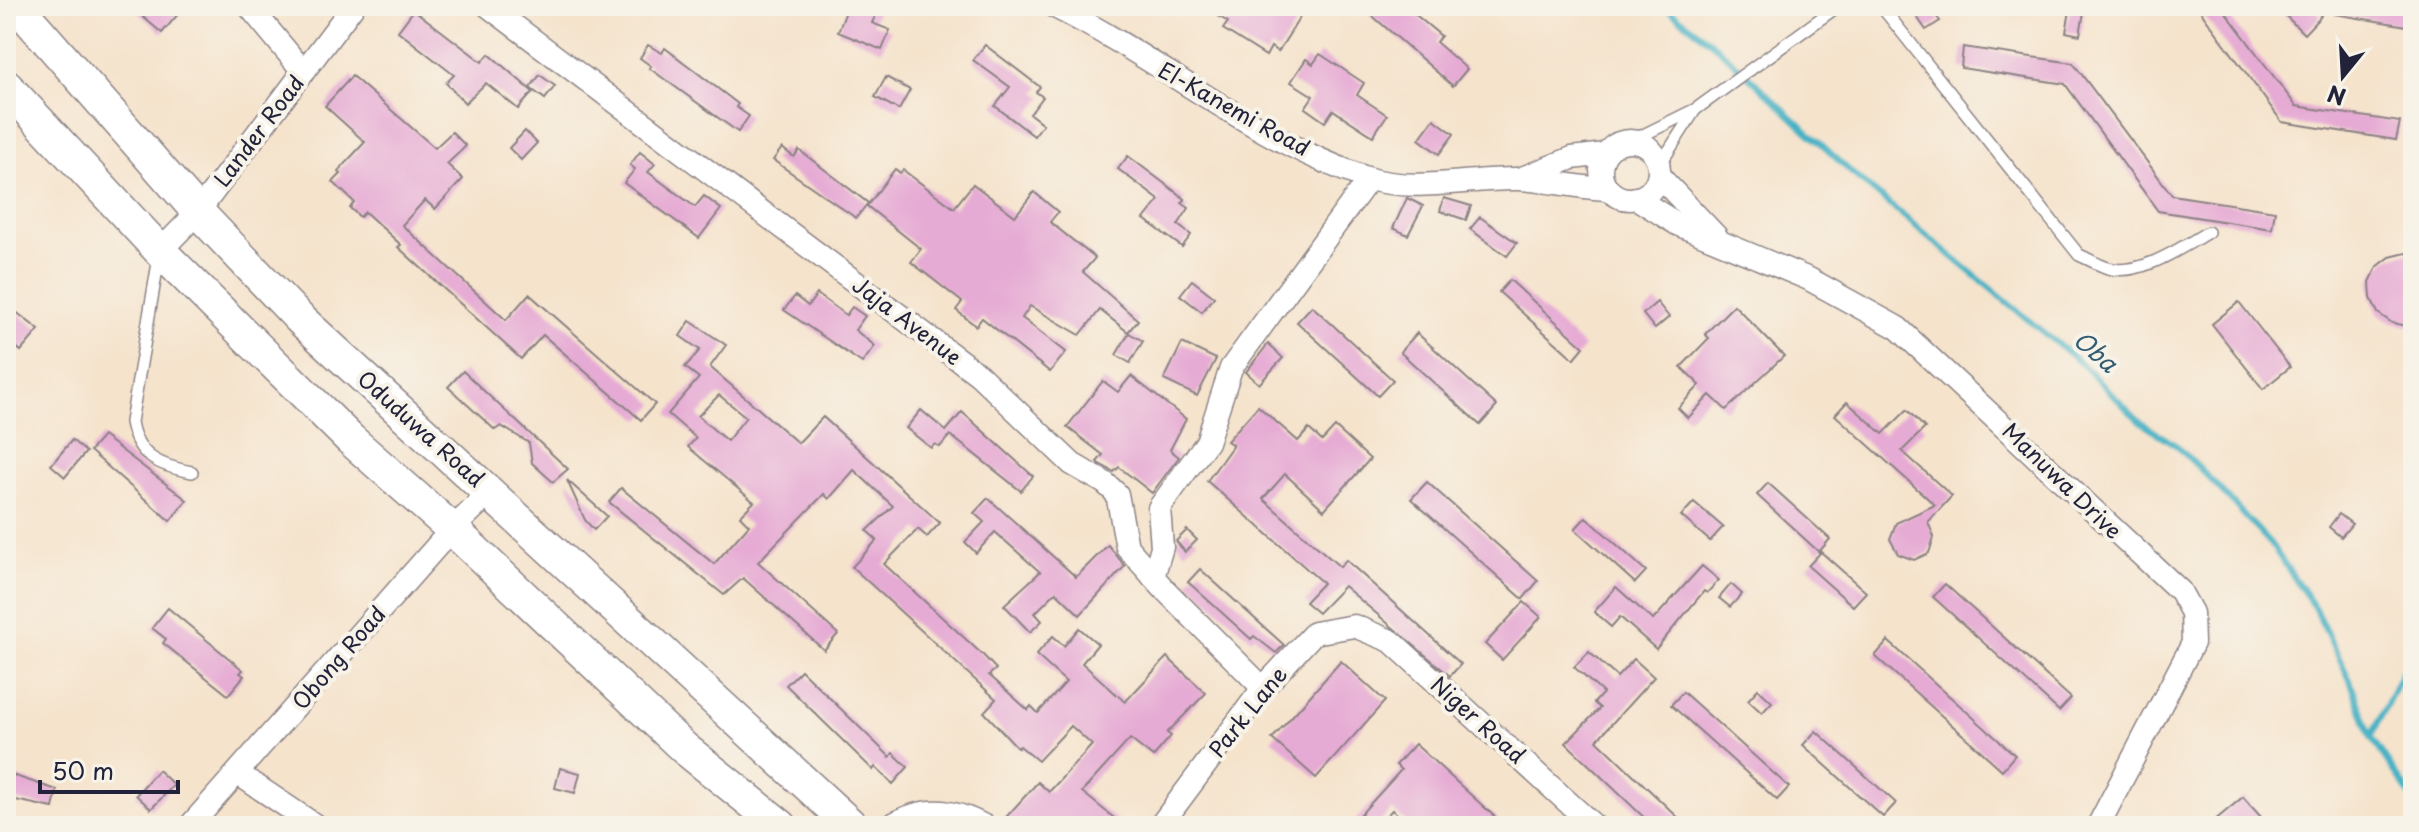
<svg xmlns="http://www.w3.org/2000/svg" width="2419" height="832" font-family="'Playpen Sans',sans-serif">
<rect width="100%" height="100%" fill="#f7f3e8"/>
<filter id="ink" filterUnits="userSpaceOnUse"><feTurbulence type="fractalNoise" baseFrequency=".0125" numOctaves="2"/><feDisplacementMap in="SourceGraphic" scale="16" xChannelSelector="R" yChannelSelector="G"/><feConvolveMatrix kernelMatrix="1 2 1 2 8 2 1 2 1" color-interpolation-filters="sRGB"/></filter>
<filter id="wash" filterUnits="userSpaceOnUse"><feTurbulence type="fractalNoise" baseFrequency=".006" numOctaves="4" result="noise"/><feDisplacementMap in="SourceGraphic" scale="32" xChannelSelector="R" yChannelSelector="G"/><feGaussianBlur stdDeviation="1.8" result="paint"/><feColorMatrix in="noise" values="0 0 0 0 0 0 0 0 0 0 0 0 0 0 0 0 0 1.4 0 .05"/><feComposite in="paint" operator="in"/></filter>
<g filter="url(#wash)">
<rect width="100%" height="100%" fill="#f5e3cc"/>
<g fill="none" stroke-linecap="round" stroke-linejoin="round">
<g stroke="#47b2c5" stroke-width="6">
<polyline points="1664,6 1716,46 1854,175 2085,367 2140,422 2177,446 2214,483 2270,543 2313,605 2350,680 2371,737 2413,800"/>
<polyline points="2371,737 2413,650"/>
</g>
</g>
<g id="blocks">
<g fill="#e6abd4" fill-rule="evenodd">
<polygon points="130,6 185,6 162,33"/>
<polygon points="848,6 880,6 872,23 890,30 882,50 838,32"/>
<polygon points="1224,6 1307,6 1278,52 1271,47 1266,56 1223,29 1228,22 1218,16"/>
<polygon points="1361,6 1405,6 1441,36 1436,42 1467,69 1453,86"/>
<polygon points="2071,6 2085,6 2080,35 2066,32"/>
<polygon points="2197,6 2221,6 2296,106 2400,122 2396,140 2282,122"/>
<polygon points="2276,6 2312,6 2321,16 2304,34"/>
<polygon points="2334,6 2413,6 2413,27 2334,14"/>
<polygon points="1930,8 1940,21 1926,30 1917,17"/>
<polygon points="414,10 482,62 489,54 533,92 518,109 486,83 465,103 446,83 454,75 398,31"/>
<polygon points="648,45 662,53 665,48 738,104 736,107 749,116 738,132 649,68 651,66 640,58"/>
<polygon points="985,45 1040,87 1036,92 1043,97 1030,114 1043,124 1034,136 995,106 1010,87 973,60"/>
<polygon points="1963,47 2073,63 2172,195 2275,211 2272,229 2158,211 2065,84 1961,68"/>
<polygon points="1320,54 1364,83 1357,95 1387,115 1373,136 1333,110 1325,122 1305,108 1313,96 1291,82 1306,59 1313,64"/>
<polygon points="540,75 555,86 545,99 530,88"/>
<polygon points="352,76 435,148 452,132 466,146 447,164 463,179 435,209 425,200 402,225 506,320 529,294 655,404 641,420 543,335 521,359 398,247 401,245 365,212 360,217 350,208 354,202 333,182 341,174 338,171 365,142 325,106"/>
<polygon points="886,77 910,90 899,110 875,97"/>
<polygon points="1434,119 1454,134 1439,154 1419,139"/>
<polygon points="525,131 537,143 521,160 509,148"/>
<polygon points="782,148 794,157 799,150 868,203 856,218 773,160"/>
<polygon points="640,152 655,164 648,172 695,207 704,196 721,209 699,238 624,183 635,169 630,165"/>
<polygon points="1128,156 1185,199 1182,203 1189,208 1178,225 1191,235 1182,247 1144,219 1159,200 1118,169"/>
<polygon points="895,169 900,173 903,170 954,208 973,184 1015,216 1034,192 1058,212 1050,222 1095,258 1083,272 1138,320 1128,332 1100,310 1080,335 1030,306 1022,318 1066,352 1050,372 982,318 976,326 956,310 962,302 911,262 921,249 867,206"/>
<polygon points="1407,198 1423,206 1408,235 1393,228"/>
<polygon points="1444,198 1471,206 1466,220 1440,211"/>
<polygon points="1480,217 1517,243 1507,256 1470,229"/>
<polygon points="2406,253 2413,254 2413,327 2392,323 2378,313 2371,298 2370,282 2377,267 2390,257"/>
<polygon points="1192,280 1214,297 1202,312 1180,295"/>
<polygon points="1510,280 1584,347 1574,359 1499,292"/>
<polygon points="817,294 846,315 852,307 865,316 855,330 875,346 862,363 784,310 795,296 808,306"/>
<polygon points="1657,302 1669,317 1655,329 1643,314"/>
<polygon points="2239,302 2290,367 2263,389 2212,324"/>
<polygon points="6,304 39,330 21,351 6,339"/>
<polygon points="1734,305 1784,356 1726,410 1710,395 1688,418 1678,408 1700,385 1681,367 1709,338 1705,334"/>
<polygon points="1312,306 1393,380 1378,396 1297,322"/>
<path d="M690,321L726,345L710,367L798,443L823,417L940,523L927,537L918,529L884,564L984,656L996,669L989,675L1028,710L1031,706L1038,713L1066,682L1036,655L1053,636L1064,646L1079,628L1098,644L1082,663L1125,702L1167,657L1206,693L1167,733L1171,736L1153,757L1130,739L1082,792L1124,826H998L1038,782L1049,792L1092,745L1071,726L1038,761L1020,746L1018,748L984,712L996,699L852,567L877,540L867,531L893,506L854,470L829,499L824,494L758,562L838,634L824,650L743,578L724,595L609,502L621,488L714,564L749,525L740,516L754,502L688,447L696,438L668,414L699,378L685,367L700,350L680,336ZM719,395L746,417L727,441L698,416Z"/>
<polygon points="1129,333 1143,341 1130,363 1116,355"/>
<polygon points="1417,333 1497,406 1480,425 1400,352"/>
<polygon points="1182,343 1216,359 1197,396 1164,380"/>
<polygon points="1268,344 1283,358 1259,384 1246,372"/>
<polygon points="463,371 484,391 568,469 553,482 532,463 529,443 501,426 495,430 448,387"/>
<polygon points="1131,376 1186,419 1170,450 1179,457 1152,493 1119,467 1114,472 1099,464 1097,462 1103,455 1067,427 1103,381 1118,392"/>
<polygon points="1847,402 1883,434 1907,410 1925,428 1902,451 1952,496 1928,522 1934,537 1929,553 1914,560 1898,554 1890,539 1896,523 1935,505 1835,415"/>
<polygon points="1258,406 1298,441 1309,429 1322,441 1335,427 1370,459 1324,510 1285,474 1263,499 1340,567 1346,560 1461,664 1450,676 1344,586 1318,613 1305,602 1323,583 1207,481 1233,445 1227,441"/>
<polygon points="921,410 946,431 962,412 1033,476 1021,491 950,435 940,447 935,444 931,448 906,428"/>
<polygon points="103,436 187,500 170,521 90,451"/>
<polygon points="72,440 86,452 65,477 51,465"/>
<polygon points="567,480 607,516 594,530 585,520"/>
<polygon points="1427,482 1538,581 1523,599 1411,499"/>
<polygon points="1768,483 1830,539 1819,552 1757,495"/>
<polygon points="988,498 1076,577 1108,545 1125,566 1080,615 1056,592 1035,613 1042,621 1030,632 1004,605 1040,572 995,532 976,553 965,542 984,522 974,513"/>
<polygon points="1694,502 1723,527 1710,541 1681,516"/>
<polygon points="2339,514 2352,524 2341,537 2329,527"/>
<polygon points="1586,517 1646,571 1635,583 1575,529"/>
<polygon points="1187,530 1197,540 1185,552 1176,541"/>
<polygon points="1821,552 1866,592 1853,606 1808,566"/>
<polygon points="1702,566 1719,580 1707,593 1704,591 1656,649 1620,617 1611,627 1594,612 1616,587 1653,620"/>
<polygon points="1200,569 1284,645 1276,653 1254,636 1251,639 1188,582"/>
<polygon points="1731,584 1742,594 1730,607 1719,598"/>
<polygon points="1945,584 2071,698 2059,711 1933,597"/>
<polygon points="1524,602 1541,617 1502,660 1485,644"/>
<polygon points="168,608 243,670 240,673 244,676 228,695 163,643 166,639 152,628"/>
<polygon points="1888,641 2015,755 2002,770 1875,656"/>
<polygon points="1589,652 1617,677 1634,659 1654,677 1597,740 1687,826 1653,826 1566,743 1600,708 1594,703 1603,693 1574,667"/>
<polygon points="1341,661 1385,701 1316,778 1272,739"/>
<polygon points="801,670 890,757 893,753 908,767 893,784 875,767 873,770 786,685"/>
<polygon points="1758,689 1772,702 1762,713 1748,700"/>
<polygon points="1683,692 1789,787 1777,800 1671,705"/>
<polygon points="1816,731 1896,803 1883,817 1803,745"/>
<polygon points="1415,744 1505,826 1411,826 1392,810 1377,826 1350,826 1401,770 1396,765"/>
<polygon points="560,768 580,773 575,793 555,788"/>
<polygon points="158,770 174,785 151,809 136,795"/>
<polygon points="9,774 57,790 53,808 6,798"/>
<polygon points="2243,797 2261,817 2251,826 2208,826"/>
</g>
</g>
</g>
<g filter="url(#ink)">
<use href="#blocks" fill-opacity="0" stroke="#8c8284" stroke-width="2"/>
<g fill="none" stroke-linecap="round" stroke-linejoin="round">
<g stroke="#8c8284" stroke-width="14">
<g id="lane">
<path d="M1881,6L2079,255C2089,259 2098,265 2108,268C2140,277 2182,247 2208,232"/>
<polyline points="1631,141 1696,109 1838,6"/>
<polyline points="1659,166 1695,110"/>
<path d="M159,257L131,422C137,457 160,466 192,472"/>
</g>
</g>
<g stroke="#8c8284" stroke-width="25">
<g id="street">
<polyline points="249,6 303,71"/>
<polyline points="488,6 979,375 1072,464 1105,483 1117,494 1127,547 1164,589 1263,688"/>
<path d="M1053,6C1160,58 1253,140 1367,178C1413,193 1470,178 1518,179C1547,180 1578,188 1608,189"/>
<circle cx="1630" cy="170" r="29"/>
<polyline points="1659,176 1716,236"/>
<polyline points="1522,178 1572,158 1605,154"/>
<polyline points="1636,198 1677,224 1809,279 1898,328 2180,591 2192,613 2193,643 2098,826"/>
<polyline points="160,251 198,212 353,6"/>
<polyline points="1153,577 1162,547 1159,508 1207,442 1231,368 1369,179"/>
<polyline points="237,773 316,826"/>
<polyline points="190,826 452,529 491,492"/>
<path d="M890,826C923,806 951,808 984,826"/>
<polyline points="1160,826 1263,688 1314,633 1354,626 1391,641 1594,826"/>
</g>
</g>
<g stroke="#8c8284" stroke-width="35">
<g id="secondary">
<polyline points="17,6 198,212 299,318 852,826"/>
<polyline points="6,86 160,251 350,439 452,529 684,748 781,826"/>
</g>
</g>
<use href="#lane" stroke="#fff" stroke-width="11"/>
<use href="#street" stroke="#fff" stroke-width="22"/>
<use href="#secondary" stroke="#fff" stroke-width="32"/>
</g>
</g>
<g text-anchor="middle" stroke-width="8" stroke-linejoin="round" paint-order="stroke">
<g font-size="22" fill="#22223b" stroke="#f7f3e8">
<text transform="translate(1234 109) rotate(29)" y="8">El-Kanemi Road</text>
<text transform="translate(259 131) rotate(-53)" y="8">Lander Road</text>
<text transform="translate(907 321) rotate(37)" y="8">Jaja Avenue</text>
<text transform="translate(421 429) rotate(42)" y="8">Oduduwa Road</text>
<text transform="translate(2062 481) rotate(44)" y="8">Manuwa Drive</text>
<text transform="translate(339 658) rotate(-49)" y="8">Obong Road</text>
<text transform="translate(1248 712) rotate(-51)" y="8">Park Lane</text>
<text transform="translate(1478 720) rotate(42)" y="8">Niger Road</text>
</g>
<g font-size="24" font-style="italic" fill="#315c72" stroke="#f7f3e8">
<text transform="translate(2095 352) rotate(41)" y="8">Oba</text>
</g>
</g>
<rect width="2419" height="832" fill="none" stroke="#f7f3e8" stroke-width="32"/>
<g transform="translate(2343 76) rotate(198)" stroke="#f7f3e8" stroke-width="6" paint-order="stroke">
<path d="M0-6L14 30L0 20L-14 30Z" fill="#22223b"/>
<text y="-12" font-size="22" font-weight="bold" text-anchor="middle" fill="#22223b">N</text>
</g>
<path d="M40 780v12h138v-12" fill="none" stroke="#22223b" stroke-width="4"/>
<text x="52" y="780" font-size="24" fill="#22223b" stroke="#f7f3e8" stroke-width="6" paint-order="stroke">50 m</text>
</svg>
